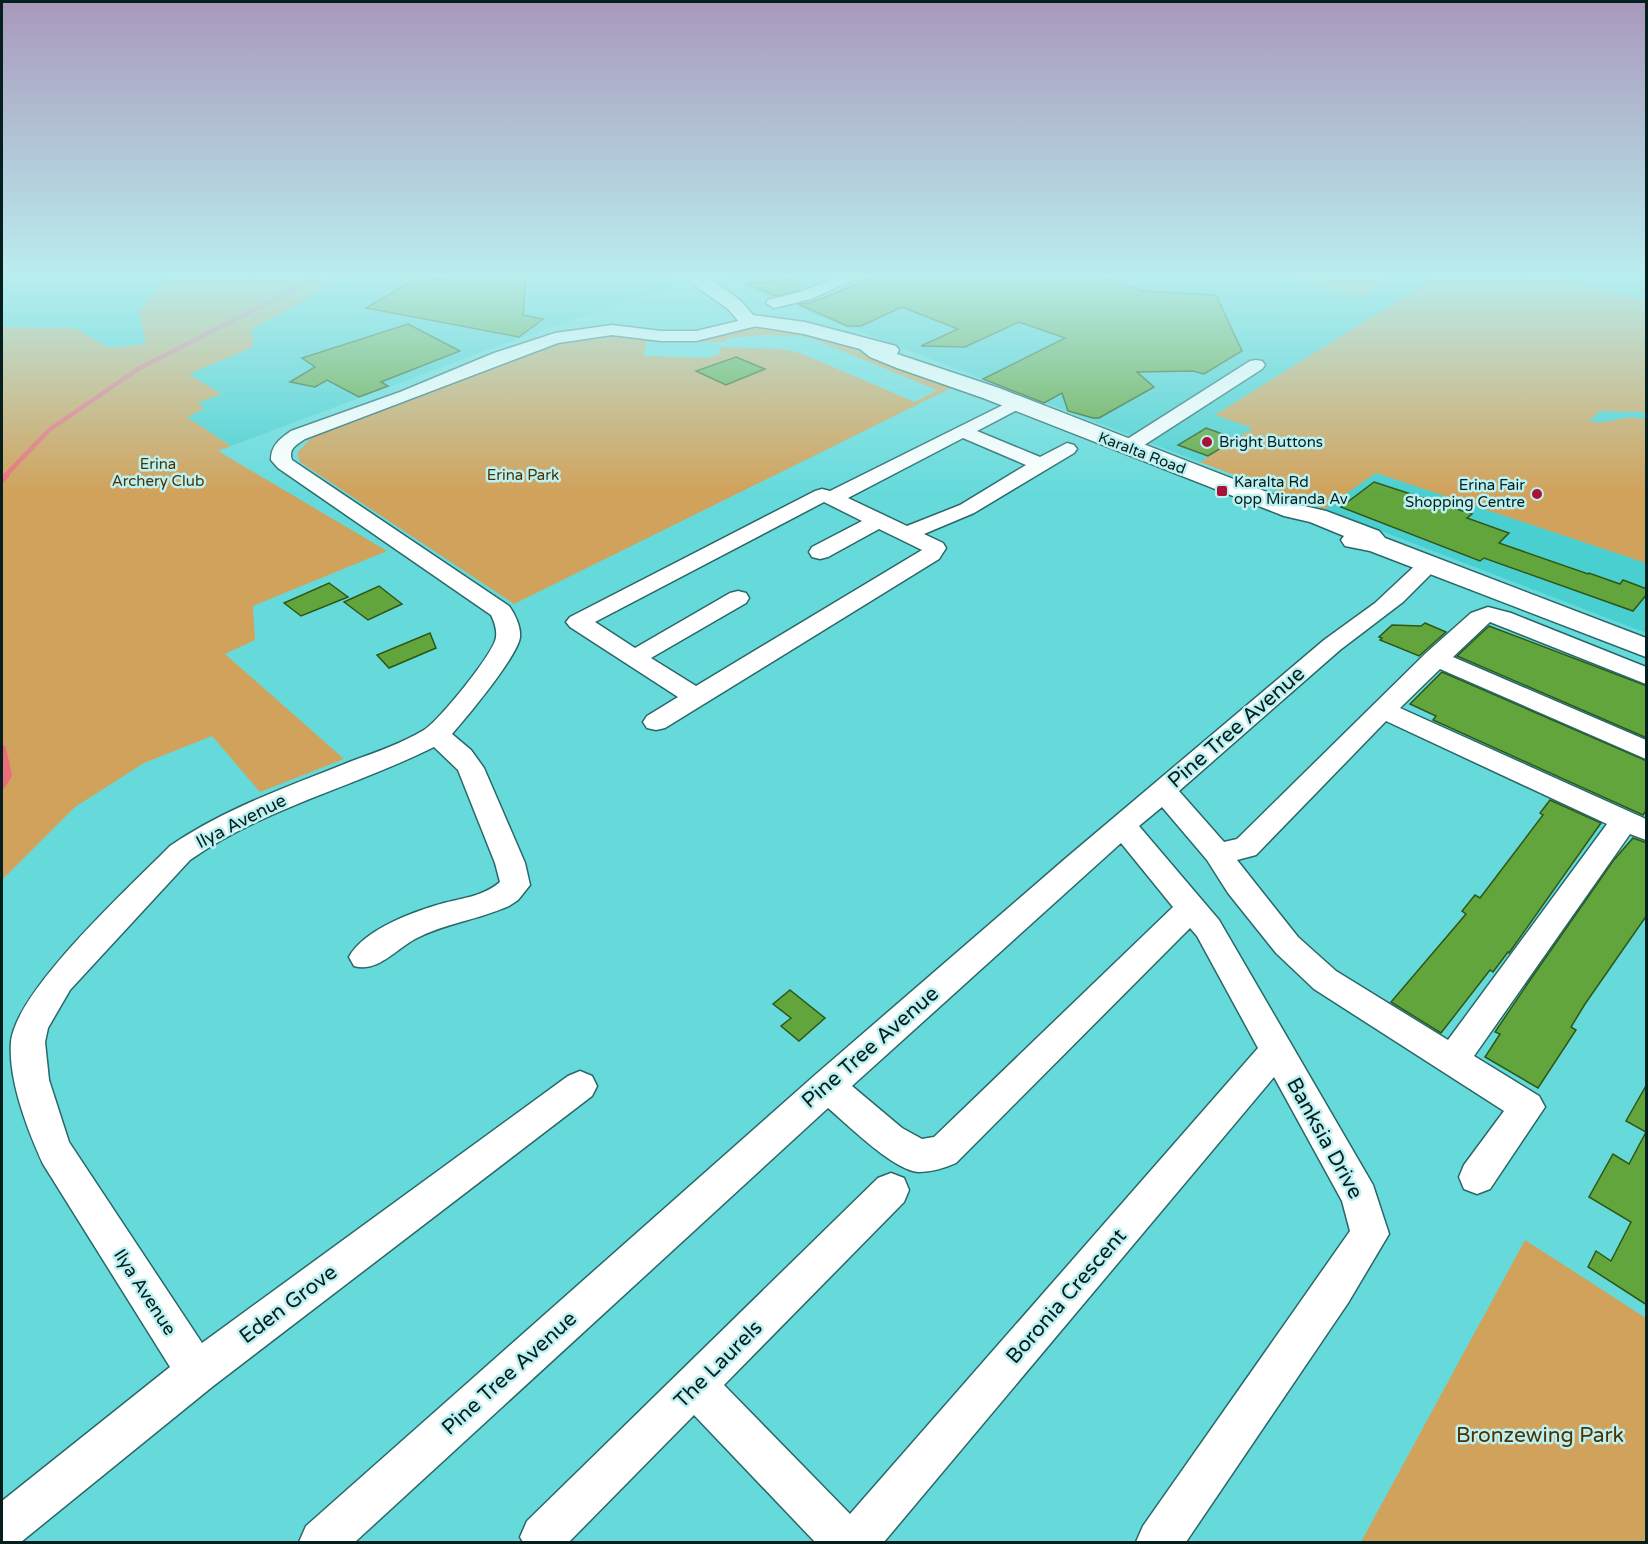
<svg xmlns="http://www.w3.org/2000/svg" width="1648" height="1544" font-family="'Varela Round',sans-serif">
<rect width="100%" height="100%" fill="#66dadb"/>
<g fill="#4acfd0">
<polygon points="2,276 311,276 2,478"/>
<polygon points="339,276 660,276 686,281 506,343 231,446 186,417 204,409 198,403 189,374 253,347 252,329 301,302"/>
<polygon points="729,276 842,276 804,292 773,299 742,287"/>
<polygon points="870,276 1646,276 1646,633 1324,509 1372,474 1251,430 1200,462 798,308 798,306"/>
</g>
<g fill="#d1a25b" fill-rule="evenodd">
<polygon points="339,276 301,302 252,329 253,347 189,374 221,394 198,403 204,409 187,417 231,446 218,451 387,551 253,606 255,640 225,654 344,759 260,792 212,736 144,763 75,807 2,880 2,327 75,328 109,348 146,344 139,311 170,277"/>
<polygon points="1286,276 1394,276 1362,297"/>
<path d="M1437,276H1555L1646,300V412L1600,411L1589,421C1607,426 1628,412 1646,420V563L1376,473L1324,509L1200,462L1253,428L1215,415Z"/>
<path d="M763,326L838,343L951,388L514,604L300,462L297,453L314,435L553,343L607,335L671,342L703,340L748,327ZM763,335L802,336L813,339L937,390L915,402L800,353L782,349L721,347L719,354L709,358L644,356L646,342H725L727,338Z"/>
<polygon points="1525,1240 1646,1318 1646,1542 1361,1542"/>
</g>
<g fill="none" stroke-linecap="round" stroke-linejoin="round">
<polyline stroke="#eb6f7a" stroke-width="4.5" points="4,477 49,430 138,369 320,276"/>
<polyline stroke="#eb6f7a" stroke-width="6" points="2,480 6,476"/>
<polyline stroke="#eb6f7a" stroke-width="8" points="2,749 8,775 2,785"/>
</g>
<g fill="#62a53d" stroke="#2e5716" stroke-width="1.5">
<polygon points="420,276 447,281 448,276 526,276 523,315 543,319 519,337 366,308"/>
<polygon points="878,276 1097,276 1144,291 1216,295 1242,351 1204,374 1193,371 1137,372 1154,387 1099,418 1093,418 1068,411 1062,393 1044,403 983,379 1065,338 1019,322 965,347 921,346 958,329 902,307 861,326 847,326 798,304 810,303"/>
<polygon points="792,279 800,290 776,296 746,284"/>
<polygon points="408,324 460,351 381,382 388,386 359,397 327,380 315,387 290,382 315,367 302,358"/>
<polygon points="736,357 765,369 726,385 696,371"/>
<polygon points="1206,428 1236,439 1208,456 1178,445"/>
<polygon points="1374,482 1472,514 1467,518 1509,533 1499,543 1588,574 1589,573 1620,584 1623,580 1647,589 1647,594 1633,611 1484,558 1480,561 1341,507"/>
<polygon points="329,583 348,597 301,616 284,603"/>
<polygon points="379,586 402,604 368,620 344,602"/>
<polygon points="1425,623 1446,632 1419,656 1380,640 1382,638 1379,637 1392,625 1421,626"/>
<polygon points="1489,626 1647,686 1647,738 1457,656"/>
<polygon points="430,633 436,648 389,668 377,655"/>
<polygon points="1442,672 1647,761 1647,809 1643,815 1433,720 1436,716 1410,704"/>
<polygon points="1550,800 1601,823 1509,953 1508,952 1493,972 1490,970 1441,1033 1391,1002 1466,914 1462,911 1475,895 1480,898 1543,815 1540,813"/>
<polygon points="1633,838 1647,843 1647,915 1585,1004 1571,1027 1576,1030 1538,1088 1485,1057 1500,1034 1495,1032 1528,983 1613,861"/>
<polygon points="790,990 825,1018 799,1041 781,1026 791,1018 773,1004"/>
<polygon points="1647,1084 1647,1305 1588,1267 1596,1251 1611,1261 1631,1222 1589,1197 1613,1154 1629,1164 1646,1132 1626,1121"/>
</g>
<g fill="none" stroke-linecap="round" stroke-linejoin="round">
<g stroke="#296768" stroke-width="3">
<g id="minor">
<polygon points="841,276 862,276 811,299 774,308 766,303 768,300 800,292"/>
<path d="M755,317L763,322L761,325L696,341H661L612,335L558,343L305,439C296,445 288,449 292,460L509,606C515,614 521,627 520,637C518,656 466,718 452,734L471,750L484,768L525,863L530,885L518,900L509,906C478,920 445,923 415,939C395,950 377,973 354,966L349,957C364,929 415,911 444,903C463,898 484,896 500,882L495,863L458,770L434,747C354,787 264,808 190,860L70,990L48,1028L45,1042L49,1080L69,1142L202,1343L568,1076L580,1071L592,1076L597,1086L592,1096L212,1387L21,1542H2V1501L170,1367L43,1164C28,1131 8,1080 11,1042C16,990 132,885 170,846C225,808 290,786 352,761C377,752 402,743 424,730C438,722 495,652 496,637C497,629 494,621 491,615L278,468L271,460C271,445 280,439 291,431L400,392L494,353L555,333L612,325L661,331H696Z"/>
<polygon points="1256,360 1262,361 1265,365 1262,369 1135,451 1121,451 1118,447 1121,443 1250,361"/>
<path d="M1017,398L1023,399L1026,403L1023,407L977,431L1040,457L1067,443L1074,445L1077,449L1074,453L974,513L924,534L943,543L946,548L939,559L665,728L656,730L647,728L643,722L647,716L678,697L570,627L566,622L570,617L815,491L822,489L830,491ZM963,438L1026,465L960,505L907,526L848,498ZM824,502L862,521L812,547L809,552L812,557L820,559L828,557L879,529L922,550L696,686L651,658L746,603L749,598L746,593L738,591L730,593L635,648L595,622Z"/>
<path d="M1429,558L1437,560L1440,565L1403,602L1340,650L1179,791L1224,842L1237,839L1426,653L1471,613L1488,607L1511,613L1646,667V684L1490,622L1453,657L1646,740V759L1440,669L1400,708L1646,819V840L1630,834L1474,1056L1539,1096L1545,1107L1490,1189L1477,1194L1464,1189L1459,1177L1464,1165L1504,1111L1314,989L1276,953L1228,893L1207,860L1162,807L1139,826L1219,920L1373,1185L1389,1234L1348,1303L1186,1542H1136L1143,1526L1350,1231L1342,1201L1274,1077L884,1542H815L694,1415L569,1542H523L520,1537L527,1521L878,1178L891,1173L904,1178L909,1190L904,1202L724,1385L850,1514L1258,1048L1197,936L1190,928L956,1163C945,1168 931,1172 919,1172C894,1171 847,1124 828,1108L355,1542H299L306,1526L815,1075L1066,858L1324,640L1375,603L1421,560ZM1386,721L1607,824L1448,1040L1336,971L1298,937L1237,860L1256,855ZM1121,843L1173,907L934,1137L922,1139L902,1128L852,1086Z"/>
</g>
</g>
<g stroke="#296768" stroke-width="3">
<polygon id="tertiary" points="687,276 707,276 741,301 753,315 805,322 896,346 899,350 897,354 999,388 1300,505 1326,511 1379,531 1385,538 1646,638 1646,657 1370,551 1345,546 1341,540 1344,536 1310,522 1284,516 983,398 897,368 870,357 860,349 804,334 741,324 728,309 698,288"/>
</g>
<use href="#minor" fill="#fff" fill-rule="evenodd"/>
<use href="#tertiary" fill="#fff" fill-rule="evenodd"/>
</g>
<linearGradient id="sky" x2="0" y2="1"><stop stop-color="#a998bc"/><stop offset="0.56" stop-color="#baeeef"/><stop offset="1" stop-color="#baeeef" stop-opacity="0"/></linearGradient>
<rect width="1648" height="493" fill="url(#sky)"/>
<g fill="#a91237" stroke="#bdf1f1" stroke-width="2">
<circle cx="1207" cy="442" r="6"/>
<rect x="1216" y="485" width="12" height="12" rx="3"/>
<circle cx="1537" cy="494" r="6"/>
</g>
<g text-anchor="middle" stroke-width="5" stroke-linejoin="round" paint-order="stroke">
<g font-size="15" fill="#051f1f" stroke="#bdf1f1" text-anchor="start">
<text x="1219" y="447">Bright Buttons</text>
<text x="1234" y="487">Karalta Rd<tspan x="1234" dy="17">opp Miranda Av</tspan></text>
<text x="1525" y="490" text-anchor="end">Erina Fair<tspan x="1525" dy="17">Shopping Centre</tspan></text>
</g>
<g font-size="15" fill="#051f1f" stroke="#bdf1f1">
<text transform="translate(1142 453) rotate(21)" y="5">Karalta Road</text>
</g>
<g font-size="15" fill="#4d3200" stroke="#bdf1f1">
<text x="158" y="469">Erina<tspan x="158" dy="17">Archery Club</tspan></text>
<text x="523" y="480">Erina Park</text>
</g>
<g font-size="18" fill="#051f1f" stroke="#bdf1f1">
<text transform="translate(241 821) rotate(-27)" y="6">Ilya Avenue</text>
<text transform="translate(145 1292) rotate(57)" y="6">Ilya Avenue</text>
</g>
<g font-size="21" fill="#051f1f" stroke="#bdf1f1">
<text transform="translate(1236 727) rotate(-41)" y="7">Pine Tree Avenue</text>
<text transform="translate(870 1047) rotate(-41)" y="7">Pine Tree Avenue</text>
<text transform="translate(1325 1138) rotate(61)" y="7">Banksia Drive</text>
<text transform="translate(1066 1296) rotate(-49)" y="7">Boronia Crescent</text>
<text transform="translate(288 1304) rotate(-37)" y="7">Eden Grove</text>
<text transform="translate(718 1364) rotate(-45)" y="7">The Laurels</text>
<text transform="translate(509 1373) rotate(-42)" y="7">Pine Tree Avenue</text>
</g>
<g font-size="21" fill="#4d3200" stroke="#bdf1f1">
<text x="1540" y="1442">Bronzewing Park</text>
</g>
</g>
<rect width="1648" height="1544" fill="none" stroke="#051f1f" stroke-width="6"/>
</svg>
